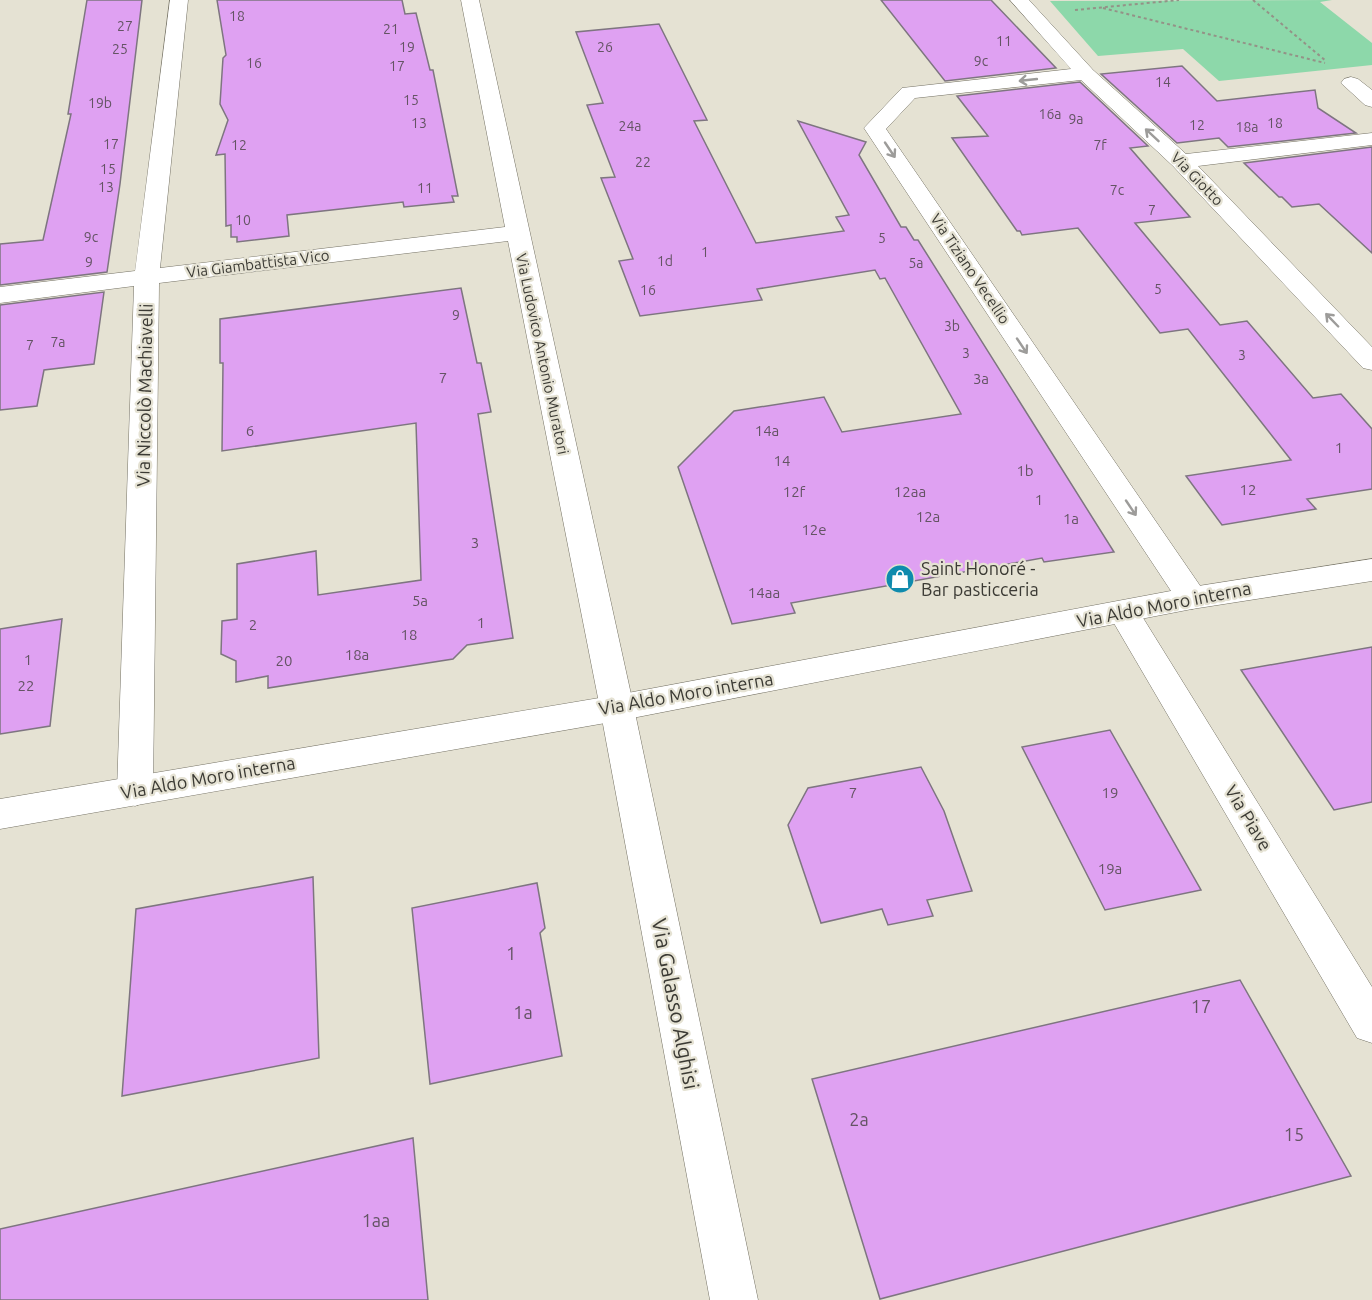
<svg xmlns="http://www.w3.org/2000/svg" width="1372" height="1300" font-family="Ubuntu,sans-serif">
<rect width="100%" height="100%" fill="#e5e2d3"/>
<polygon fill="#8dd8aa" points="1332,0 1320,2 1372,43 1372,65 1219,81 1183,49 1098,56 1050,1"/>
<g fill="#dfa1f2" stroke="#7e7580" stroke-width="1.5">
<polygon points="87,0 142,0 120,184 107,272 0,285 0,244 43,240 71,114 68,114"/>
<polygon points="217,0 402,0 405,14 416,13 430,70 433,70 458,196 452,196 454,202 404,207 403,202 287,215 289,236 237,242 237,237 231,237 231,225 226,226 225,154 216,155 228,120 220,104 223,58 226,55"/>
<polygon points="881,0 991,0 1056,68 945,81"/>
<polygon points="659,24 707,120 694,121 756,243 844,231 836,217 849,215 798,121 866,142 859,155 901,227 906,227 914,240 918,240 1114,552 1044,562 1042,558 791,603 795,613 732,624 678,467 734,411 824,397 842,432 961,414 885,278 880,279 875,270 757,289 762,300 640,316 619,261 633,259 601,178 615,177 587,105 603,103 576,32"/>
<polygon points="1182,66 1217,101 1315,90 1318,108 1356,133 1228,147 1219,138 1177,143 1101,74"/>
<polygon points="1080,82 1148,146 1130,148 1190,217 1135,223 1220,325 1247,321 1313,398 1341,394 1372,429 1372,489 1307,499 1316,509 1222,525 1186,476 1291,460 1188,329 1160,333 1078,228 1022,235 1020,231 1017,231 952,138 988,136 957,96"/>
<polygon points="1372,147 1372,253 1319,204 1292,207 1282,197 1279,197 1244,163"/>
<polygon points="461,288 477,363 481,363 491,412 478,414 513,638 467,645 453,659 268,688 268,676 236,682 236,661 221,654 222,621 237,619 237,564 316,551 318,595 421,580 416,423 222,451 223,363 220,363 220,319"/>
<polygon points="104,292 94,364 44,370 37,406 0,410 0,305"/>
<polygon points="62,619 50,726 0,734 0,629"/>
<polygon points="1372,647 1372,802 1334,810 1241,670"/>
<polygon points="1110,730 1201,890 1105,910 1022,747"/>
<polygon points="921,767 944,811 972,891 927,900 933,916 888,925 882,909 821,923 788,825 808,788"/>
<polygon points="313,877 319,1058 122,1096 136,909"/>
<polygon points="537,883 545,928 540,933 562,1056 430,1084 412,908"/>
<polygon points="1240,980 1351,1176 880,1299 812,1079"/>
<polygon points="413,1138 428,1300 0,1300 0,1229"/>
</g>
<g fill="none" stroke-linecap="round" stroke-linejoin="round">
<g stroke="#757265" stroke-width="1">
<g id="minor">
<polygon points="170,0 188,0 160,268 505,227 461,0 479,0 634,708 758,1300 710,1300 600,708 508,241 159,283 153,791 148,801 135,806 122,801 117,791 134,286 0,303 0,287 135,271"/>
<polygon points="1010,0 1029,0 1093,70 1186,154 1372,133 1372,145 1198,166 1372,347 1372,370 1363,368 1173,166 1081,80 915,98 886,129 1203,590 1208,598 1203,606 1192,609 1181,606 864,128 902,88 1071,69"/>
<polygon points="1351,77 1358,79 1372,90 1372,107 1365,105 1341,83 1344,79"/>
<polygon points="1124,601 1135,605 1372,987 1372,1043 1357,1038 1108,613 1113,605"/>
</g>
</g>
<g stroke="#757265" stroke-width="1">
<polygon id="tertiary" points="1372,559 1372,581 1192,609 617,721 0,829 0,799 617,695 1192,587"/>
</g>
<g stroke="#949287" stroke-width="2" stroke-dasharray="3 3" stroke-linecap="butt">
<polyline points="1253,0 1326,61"/>
<polyline points="1103,8 1325,63"/>
<polyline points="1075,10 1179,0"/>
</g>
<use href="#minor" fill="#fff" fill-rule="evenodd"/>
<use href="#tertiary" fill="#fff" fill-rule="evenodd"/>
</g>
<defs><path id="oneway-shaft" d="M-6 0H5M1.5-3L5.5 0L1.5 3" fill="none" stroke-width="1.6" stroke-linecap="round" stroke-linejoin="round" transform="scale(1.5)"/></defs>
<g stroke="#9d9c9a">
<use href="#oneway-shaft" transform="translate(1028 80) rotate(174)"/>
<use href="#oneway-shaft" transform="translate(1152 135) rotate(-137)"/>
<use href="#oneway-shaft" transform="translate(890 150) rotate(56)"/>
<use href="#oneway-shaft" transform="translate(1332 320) rotate(-134)"/>
<use href="#oneway-shaft" transform="translate(1022 346) rotate(56)"/>
<use href="#oneway-shaft" transform="translate(1131 508) rotate(56)"/>
</g>
<defs>
<g id="shop-disc" transform="scale(1.5)"><circle r="9.5" fill="#0f8bad" stroke="#e5e2d3"/><path d="M-5-2.5h2.3a2.7 3.5 0 0 1 5.4 0H5L5.5 6h-11ZM-1.5-2.5h3a1.5 2.3 0 0 0-3 0Z" fill="#fff"/></g>
</defs>
<g fill-rule="evenodd">
<use href="#shop-disc" x="900" y="579"/>
</g>
<g text-anchor="middle" stroke-width="4.5" stroke-linejoin="round" paint-order="stroke">
<g font-size="14" fill="#645464">
<text x="237" y="21">18</text>
<text x="125" y="31">27</text>
<text x="391" y="34">21</text>
<text x="1004" y="46">11</text>
<text x="407" y="52">19</text>
<text x="605" y="52">26</text>
<text x="120" y="54">25</text>
<text x="981" y="66">9c</text>
<text x="254" y="68">16</text>
<text x="397" y="71">17</text>
<text x="1163" y="87">14</text>
<text x="411" y="105">15</text>
<text x="100" y="108">19b</text>
<text x="1050" y="119">16a</text>
<text x="1076" y="124">9a</text>
<text x="419" y="128">13</text>
<text x="1275" y="128">18</text>
<text x="1197" y="130">12</text>
<text x="630" y="131">24a</text>
<text x="1247" y="132">18a</text>
<text x="111" y="149">17</text>
<text x="239" y="150">12</text>
<text x="1100" y="150">7f</text>
<text x="643" y="167">22</text>
<text x="108" y="174">15</text>
<text x="106" y="192">13</text>
<text x="425" y="193">11</text>
<text x="1117" y="195">7c</text>
<text x="1152" y="215">7</text>
<text x="243" y="225">10</text>
<text x="91" y="242">9c</text>
<text x="882" y="243">5</text>
<text x="705" y="257">1</text>
<text x="665" y="266">1d</text>
<text x="89" y="267">9</text>
<text x="916" y="268">5a</text>
<text x="1158" y="294">5</text>
<text x="648" y="295">16</text>
<text x="456" y="320">9</text>
<text x="952" y="331">3b</text>
<text x="58" y="347">7a</text>
<text x="30" y="350">7</text>
<text x="966" y="358">3</text>
<text x="1242" y="360">3</text>
</g>
<g font-size="15" fill="#3b3a34" stroke="#e5e2d3">
<text transform="translate(1197 179) rotate(46)" y="5">Via Giotto</text>
<text transform="translate(258 264) rotate(-7)" y="5">Via Giambattista Vico</text>
<text transform="translate(970 269) rotate(56)" y="5">Via Tiziano Vecellio</text>
<text transform="translate(542 354) rotate(78)" y="5">Via Ludovico Antonio Muratori</text>
</g>
<g font-size="15" fill="#645464">
<text x="443" y="383">7</text>
<text x="981" y="384">3a</text>
<text x="250" y="436">6</text>
<text x="767" y="436">14a</text>
<text x="1339" y="453">1</text>
<text x="782" y="466">14</text>
<text x="1025" y="476">1b</text>
<text x="1248" y="495">12</text>
<text x="794" y="497">12f</text>
<text x="910" y="497">12aa</text>
<text x="1039" y="505">1</text>
<text x="928" y="522">12a</text>
<text x="1071" y="524">1a</text>
<text x="814" y="535">12e</text>
<text x="475" y="548">3</text>
<text x="764" y="598">14aa</text>
<text x="420" y="606">5a</text>
<text x="481" y="628">1</text>
<text x="253" y="630">2</text>
<text x="409" y="640">18</text>
<text x="357" y="660">18a</text>
<text x="28" y="665">1</text>
<text x="284" y="666">20</text>
<text x="26" y="691">22</text>
<text x="853" y="798">7</text>
<text x="1110" y="798">19</text>
<text x="1110" y="874">19a</text>
</g>
<g font-size="18" fill="#3b3a34" stroke="#e5e2d3">
<text transform="translate(145 395) rotate(-89)" y="6">Via Niccolò Machiavelli</text>
<text transform="translate(1164 605) rotate(-11)" y="6">Via Aldo Moro interna</text>
<text transform="translate(686 694) rotate(-10)" y="6">Via Aldo Moro interna</text>
<text transform="translate(208 778) rotate(-10)" y="6">Via Aldo Moro interna</text>
<text transform="translate(1248 818) rotate(59)" y="6">Via Piave</text>
</g>
<g font-size="18" fill="#3b3a34" stroke="#e5e2d3" text-anchor="start">
<text x="921" y="575">Saint Honoré -<tspan x="921" dy="21">Bar pasticceria</tspan></text>
</g>
<g font-size="18" fill="#645464">
<text x="511" y="960">1</text>
<text x="1201" y="1013">17</text>
<text x="523" y="1019">1a</text>
<text x="859" y="1126">2a</text>
<text x="1294" y="1141">15</text>
<text x="376" y="1227">1aa</text>
</g>
<g font-size="21" fill="#3b3a34" stroke="#e5e2d3">
<text transform="translate(675 1004) rotate(79)" y="7">Via Galasso Alghisi</text>
</g>
</g>
</svg>
